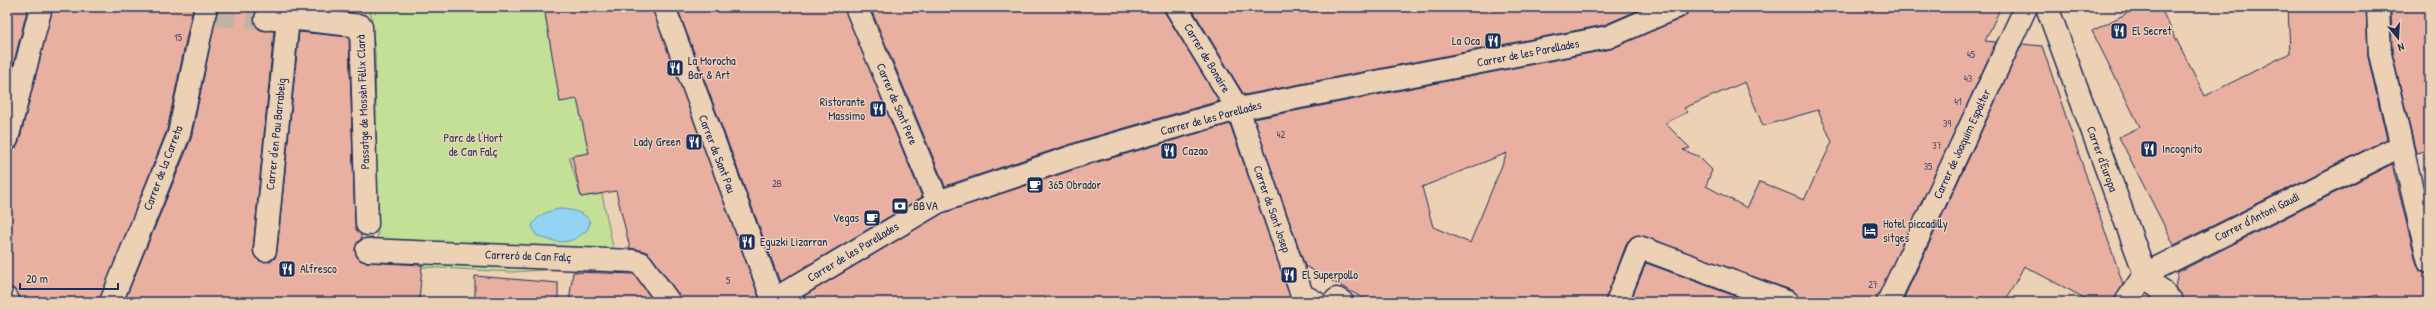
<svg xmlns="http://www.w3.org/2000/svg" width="2436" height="309" font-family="'Patrick Hand',sans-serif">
<rect width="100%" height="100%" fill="#edd1b4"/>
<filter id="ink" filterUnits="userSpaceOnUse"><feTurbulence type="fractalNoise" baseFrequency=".025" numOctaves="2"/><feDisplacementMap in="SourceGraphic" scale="8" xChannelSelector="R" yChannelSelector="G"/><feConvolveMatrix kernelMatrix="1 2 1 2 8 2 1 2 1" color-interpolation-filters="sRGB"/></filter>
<g filter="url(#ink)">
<polygon fill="#c4df96" stroke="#70877a" points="370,7 544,7 558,86 595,96 589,153 569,157 581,197 602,194 614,252 588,267 512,272 422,267 423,262 378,257 375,52"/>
<path fill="#93d4f4" stroke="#6392b8" d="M559,209C569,209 586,212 590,222L588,229C570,246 557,244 536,235L532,226C536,216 548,211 559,209Z"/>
<g fill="#e9b0a2" stroke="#1b2f5e" fill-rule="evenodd">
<polygon points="7,7 28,7 7,89"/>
<polygon points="53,7 193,7 167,130 99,302 21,302 17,292 7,287 7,151 16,148 19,142"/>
<polygon points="218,7 264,7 255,14 255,25 261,30 274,31 253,249 254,255 258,260 270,262 275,258 277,251 299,32 349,37 355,224 361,235 361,239 355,249 356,255 360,260 366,262 422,265 419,302 124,302 191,139"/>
<polygon points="302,7 352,7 352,12"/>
<polygon points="544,7 652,7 759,297 758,302 681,302 679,295 651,256 644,251 630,248 616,191 581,197 572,156 589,153 577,99 560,102"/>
<polygon points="677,7 844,7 922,197 780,282"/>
<polygon points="870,7 1164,7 1165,13 1219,101 1083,140 945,186"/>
<polygon points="1191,7 1646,7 1604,25 1244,95"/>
<path d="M1689,7H2001L1985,41L1996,42L1876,302H1799L1797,294L1791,290L1637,235L1627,242L1605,302H1370L1305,266L1254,119L1611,49L1682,18L1687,14ZM1745,82L1763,126L1818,110L1832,142L1804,200L1760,182L1747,208L1706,186L1712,170L1698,156L1683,150L1690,148L1665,123L1688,112L1684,108ZM1507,153L1470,243L1433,227L1422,187Z"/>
<polygon points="2139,7 2160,7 2205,96 2290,53 2288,7 2366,7 2368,57 2387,139 2174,245 2119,137 2140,127 2092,31"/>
<polygon points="2391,7 2429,7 2429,150 2416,153 2392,52"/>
<polygon points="2022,44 2042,46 2123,284 2114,302 2092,302 2024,266 2005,302 1902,302"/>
<polygon points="1230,124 1292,302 794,302 943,213 1091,164"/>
<polygon points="2392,164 2417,265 2420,271 2429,274 2429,302 2380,302 2378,295 2348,302 2184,302 2181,294 2175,287 2178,272"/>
<polygon points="1646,263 1751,302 1630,302"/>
<polygon points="573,272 634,274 654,302 569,302"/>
<polygon points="475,276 558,283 558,302 475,302"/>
</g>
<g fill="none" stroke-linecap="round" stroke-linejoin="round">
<polyline stroke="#c3b1a3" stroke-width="22" stroke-dasharray="22 11" stroke-linecap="butt" points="214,15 266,19"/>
<g stroke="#1b2f5e" stroke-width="25">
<g id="street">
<polyline points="664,7 773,300"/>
<polyline points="856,7 938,202"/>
<polyline points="1176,7 1238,109 1302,295 1315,302"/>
<polyline points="2047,7 2145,274 2172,302"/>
<polyline points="2378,7 2380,54 2429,262"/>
<polyline points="266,19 288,18 361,26 367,224"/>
<polyline points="7,139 41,7"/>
<polyline points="265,250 288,18"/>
<polyline points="367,250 632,261 641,263 669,302"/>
<polyline points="7,299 9,302"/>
<polyline points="111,302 179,134 206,7"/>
<polyline points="770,302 938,202 1087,152 1238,109 1608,37 1677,7"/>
<polyline points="1334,302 1337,299 1342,302"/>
<polyline points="1617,302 1639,247 1787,302"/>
<polyline points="1888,302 2026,7"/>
<polyline points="2126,302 2145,274 2390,151 2401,148"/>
</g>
</g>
<use href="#street" stroke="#edd1b4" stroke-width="22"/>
</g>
</g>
<defs>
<g id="restaurant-square" transform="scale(0.9)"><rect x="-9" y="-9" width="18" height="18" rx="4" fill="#1b2f5e" stroke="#edd1b4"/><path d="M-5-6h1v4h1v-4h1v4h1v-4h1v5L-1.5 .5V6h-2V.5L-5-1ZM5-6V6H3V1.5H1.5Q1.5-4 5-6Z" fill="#fff"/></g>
<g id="cafe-square" transform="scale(0.9)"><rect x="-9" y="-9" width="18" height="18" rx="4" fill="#1b2f5e" stroke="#edd1b4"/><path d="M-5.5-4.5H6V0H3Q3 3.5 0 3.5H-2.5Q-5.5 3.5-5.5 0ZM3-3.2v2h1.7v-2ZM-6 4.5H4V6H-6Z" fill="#fff"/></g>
<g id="bank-square" transform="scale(0.9)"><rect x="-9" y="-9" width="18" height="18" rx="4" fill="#1b2f5e" stroke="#edd1b4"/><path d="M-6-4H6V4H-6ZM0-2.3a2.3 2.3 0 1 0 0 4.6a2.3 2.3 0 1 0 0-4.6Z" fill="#fff"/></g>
<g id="hotel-square" transform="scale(0.9)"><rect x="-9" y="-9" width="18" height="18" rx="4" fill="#1b2f5e" stroke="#edd1b4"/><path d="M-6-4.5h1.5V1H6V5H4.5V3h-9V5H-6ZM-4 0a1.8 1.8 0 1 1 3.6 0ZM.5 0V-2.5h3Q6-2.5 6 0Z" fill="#fff"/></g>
</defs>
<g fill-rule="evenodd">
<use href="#restaurant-square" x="2119" y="31"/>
<use href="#restaurant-square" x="1493" y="41"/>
<use href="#restaurant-square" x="675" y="68"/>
<use href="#restaurant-square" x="878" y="109"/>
<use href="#restaurant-square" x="694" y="142"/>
<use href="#restaurant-square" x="2149" y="149"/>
<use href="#restaurant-square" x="1169" y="151"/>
<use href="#cafe-square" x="1035" y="185"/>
<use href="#bank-square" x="900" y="206"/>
<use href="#cafe-square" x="872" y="218"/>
<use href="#hotel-square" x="1870" y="231"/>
<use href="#restaurant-square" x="747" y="242"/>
<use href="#restaurant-square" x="287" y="269"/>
<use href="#restaurant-square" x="1289" y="275"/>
</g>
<g text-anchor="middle" stroke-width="3" stroke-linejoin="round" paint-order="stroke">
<g font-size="10" fill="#4e4f6f">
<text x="178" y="41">15</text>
<text x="1971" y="58">45</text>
<text x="1968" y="82">43</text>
<text x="1958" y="105">41</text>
<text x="1947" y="127">39</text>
<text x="1281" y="138">42</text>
<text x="1937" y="149">37</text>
<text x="1928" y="170">35</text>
<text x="777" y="187">2B</text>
<text x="728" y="284">5</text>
<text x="1873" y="288">27</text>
</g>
<g font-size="12" fill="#1b2f5e" stroke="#edd1b4" text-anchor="start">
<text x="2132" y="35">El Secret</text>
<text x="1480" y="45" text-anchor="end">La Oca</text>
<text x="688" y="65">La Morocha<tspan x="688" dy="14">Bar &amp; Art</tspan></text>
<text x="865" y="106" text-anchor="end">Ristorante<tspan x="865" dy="14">Massimo</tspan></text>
<text x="681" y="146" text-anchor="end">Lady Green</text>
<text x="2162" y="153">Incognito</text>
<text x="1182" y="155">Cazao</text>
<text x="1048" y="189">365 Obrador</text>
<text x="913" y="210">BBVA</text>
<text x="859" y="222" text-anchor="end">Vegas</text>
<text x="1883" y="228">Hotel piccadilly<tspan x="1883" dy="14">sitges</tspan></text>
<text x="760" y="246">Eguzki Lizarran</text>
<text x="300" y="273">Alfresco</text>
<text x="1302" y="279">El Superpollo</text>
</g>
<g font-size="12" fill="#1b2f5e" stroke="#edd1b4">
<text transform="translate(1528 53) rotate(-11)" y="4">Carrer de les Parellades</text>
<text transform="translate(1207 58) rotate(59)" y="4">Carrer de Bonaire</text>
<text transform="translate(363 102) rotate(-92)" y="4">Passatge de Mossèn Fèlix Clarà</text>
<text transform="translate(897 104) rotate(67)" y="4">Carrer de Sant Pere</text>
<text transform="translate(1211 118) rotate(-15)" y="4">Carrer de les Parellades</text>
<text transform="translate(276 134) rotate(-84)" y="4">Carrer d'en Pau Barrabeig</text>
<text transform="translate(1962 144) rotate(-65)" y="4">Carrer de Joaquim Espalter</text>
<text transform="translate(717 154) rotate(69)" y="4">Carrer de Sant Pau</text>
<text transform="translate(2102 159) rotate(70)" y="4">Carrer d'Europa</text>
<text transform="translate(163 168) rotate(-69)" y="4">Carrer de la Carreta</text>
<text transform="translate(1272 209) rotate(71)" y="4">Carrer de Sant Josep</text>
<text transform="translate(2257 217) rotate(-27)" y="4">Carrer d'Antoni Gaudí</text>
<text transform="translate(853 252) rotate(-31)" y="4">Carrer de les Parellades</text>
<text transform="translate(528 256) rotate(2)" y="4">Carreró de Can Falç</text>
</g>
<g font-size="12" fill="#2c4164" stroke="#edd1b4">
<text x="473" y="142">Parc de l'Hort<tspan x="473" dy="14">de Can Falç</tspan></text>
</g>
</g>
<rect width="2436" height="309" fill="none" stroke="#edd1b4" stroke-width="24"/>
<rect x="12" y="12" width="2412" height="285" fill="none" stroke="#1b2f5e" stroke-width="1.5" filter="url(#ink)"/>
<g transform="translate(2398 38) rotate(162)" stroke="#edd1b4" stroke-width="3" paint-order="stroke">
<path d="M0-3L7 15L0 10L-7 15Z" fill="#1b2f5e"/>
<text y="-6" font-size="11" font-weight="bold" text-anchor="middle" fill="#1b2f5e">N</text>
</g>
<path d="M20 283v6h98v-6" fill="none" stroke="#1b2f5e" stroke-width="2"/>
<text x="26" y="283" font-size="12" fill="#1b2f5e" stroke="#edd1b4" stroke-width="3" paint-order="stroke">20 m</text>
</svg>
